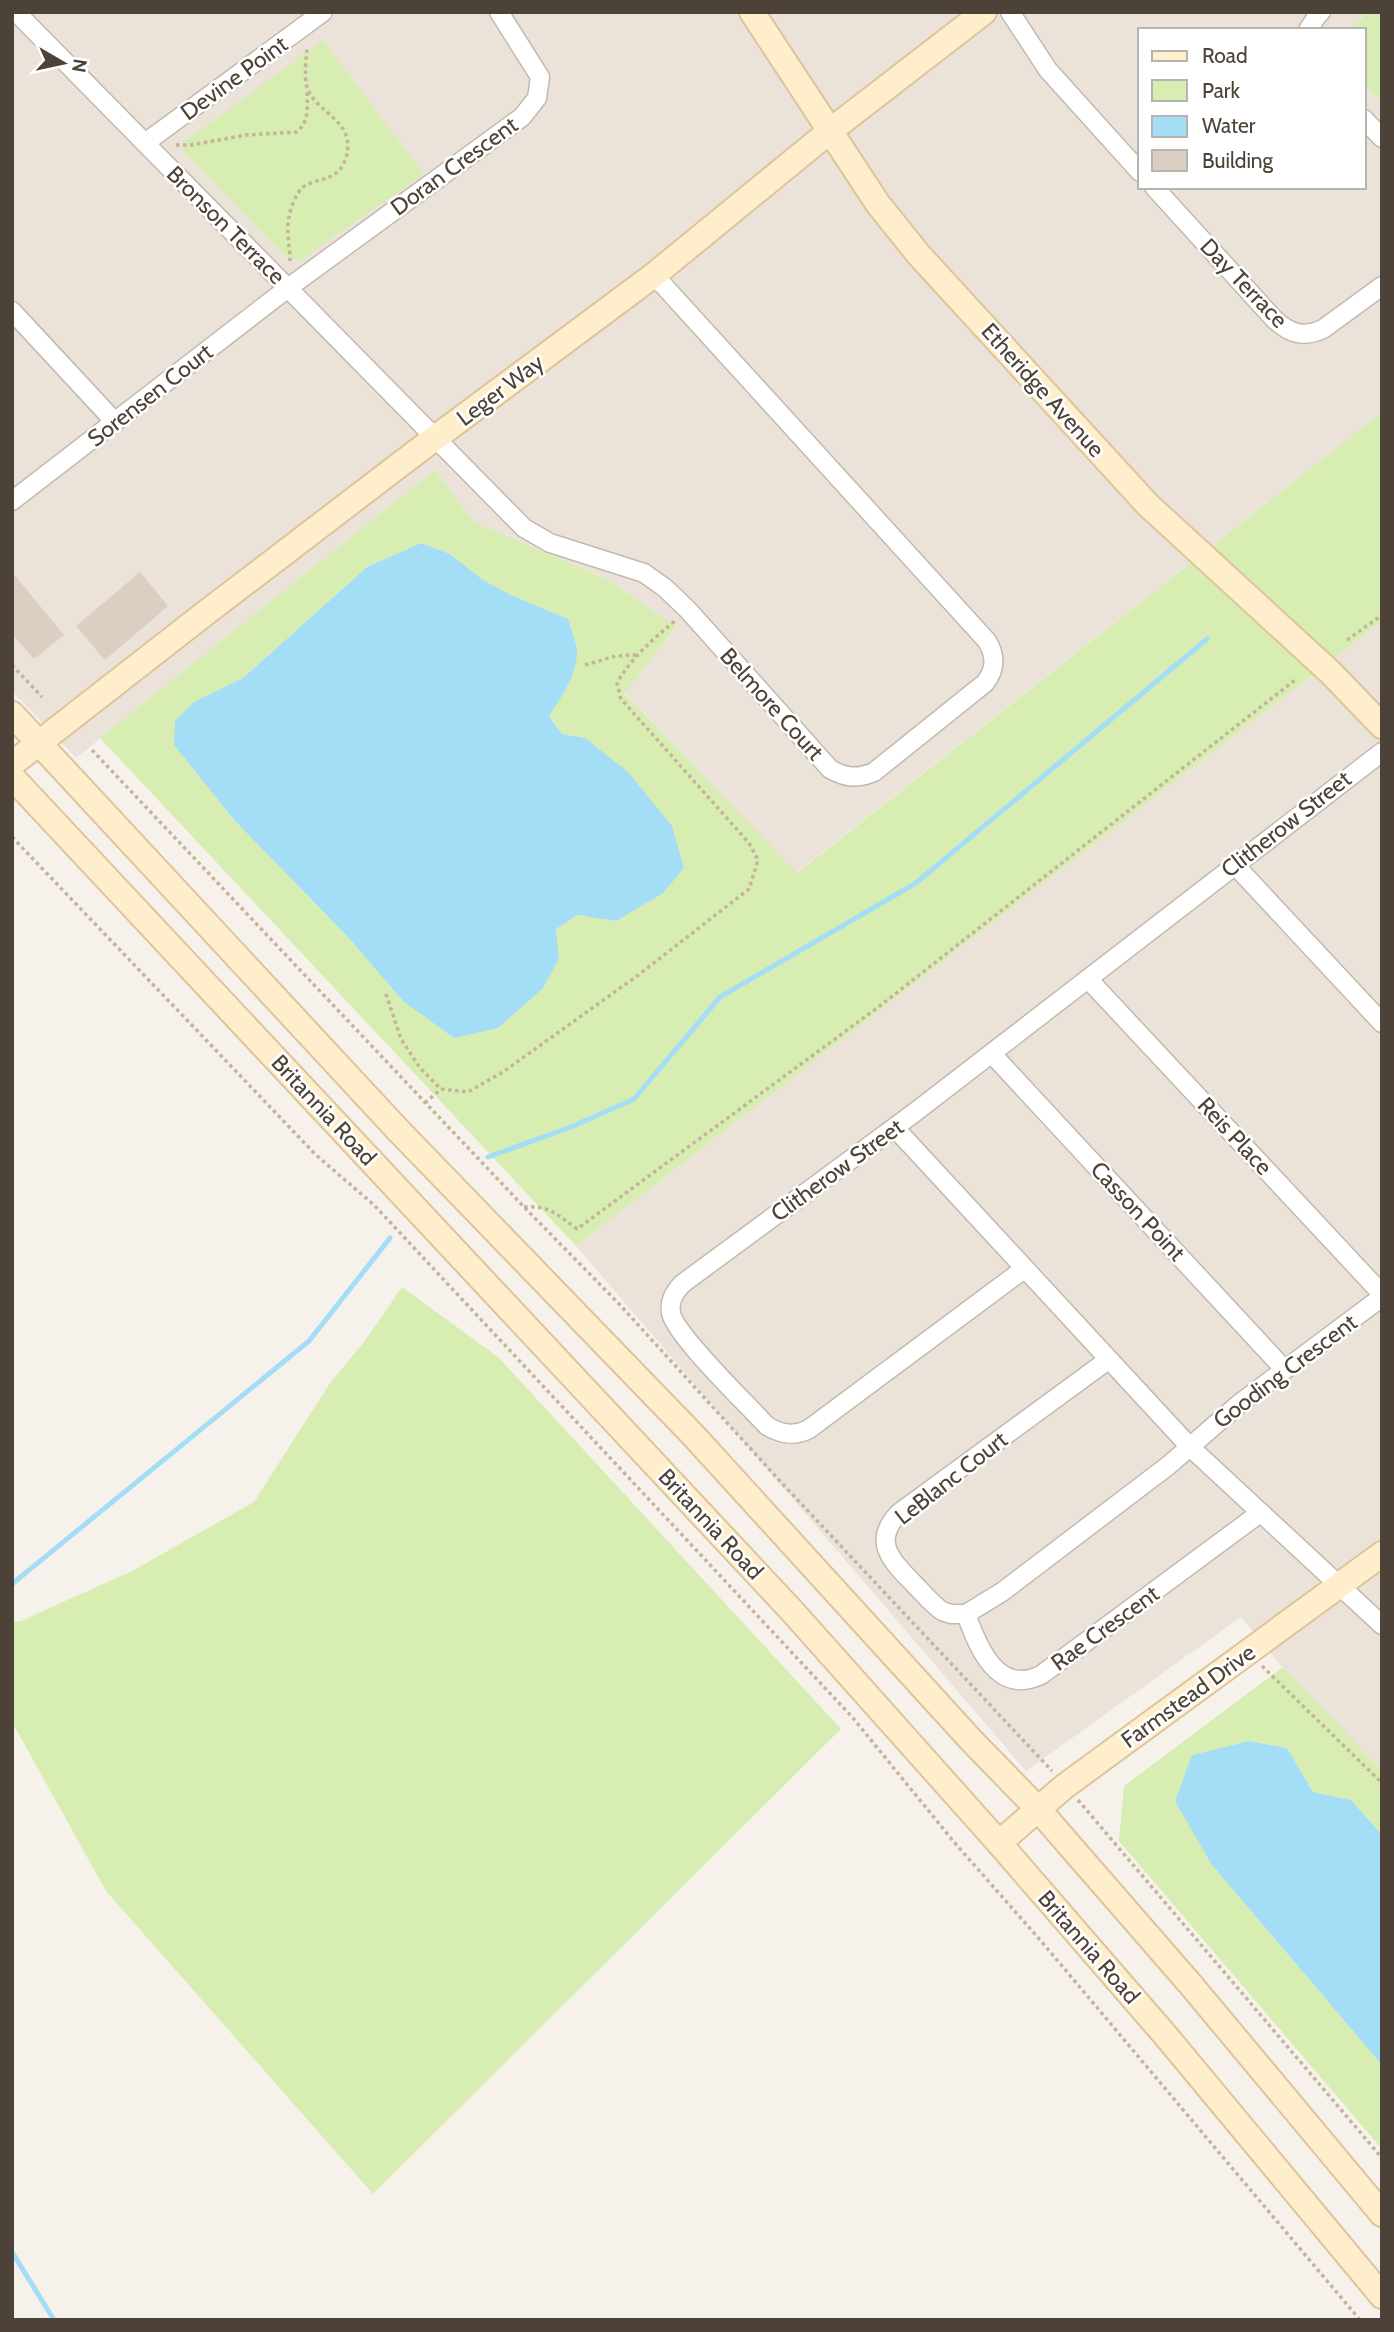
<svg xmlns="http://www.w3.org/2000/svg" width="1394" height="2332" font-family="Cabin,sans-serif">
<rect width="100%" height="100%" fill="#f6f2eb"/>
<g fill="#ebe3d9">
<polygon points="12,12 1366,12 1349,30 1140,30 1140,187 1364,187 1364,85 1382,103 1382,412 796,873 624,692 676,628 609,580 474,522 435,470 76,758 12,691"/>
<polygon points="1382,621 1382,1770 1283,1668 1241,1617 1026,1771 576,1246"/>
</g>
<g fill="#d8edb1" fill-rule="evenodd">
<polygon points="1367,12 1382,12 1382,103 1364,85 1364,30 1349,30"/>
<polygon points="323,40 424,174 299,261 284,254 183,151 184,142"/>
<path d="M1382,412V621L576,1246L100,738L435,470L474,522L609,580L676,627L624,693L797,873ZM421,543L450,554L483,580L511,595L568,619C571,628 574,637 576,647C580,671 562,697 549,715L562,734L585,738L616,921L577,915L556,929L559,959L403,1001L348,937L235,821L174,745L194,702L243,678L367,567Z"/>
<polygon points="402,1287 498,1357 841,1729 373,2194 106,1891 12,1722 12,1622 21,1621 132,1571 254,1502 330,1383 364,1342"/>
<polygon points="1283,1667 1382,1770 1382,1835 1351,1800 1313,1792 1287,1748 1249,1741 1192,1755 1212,1865 1382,2065 1382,2149 1119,1841 1124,1786"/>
</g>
<g fill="#a4ddf6">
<path d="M421,543L450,554L483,580L511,595L568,619C571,629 576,641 577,651C577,676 562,696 549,716L562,734L585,738L628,772L672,826L684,868L663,893L616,921L577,915L556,929L559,959L543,988L498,1028L454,1038L403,1001L348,937L235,821L174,745L175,721L194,702L243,678L367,567Z"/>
<polygon points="1249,1741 1287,1748 1313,1792 1351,1800 1382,1835 1382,2065 1212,1865 1175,1801 1192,1755"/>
</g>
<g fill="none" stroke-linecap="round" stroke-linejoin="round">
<g stroke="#a4ddf6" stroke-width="5">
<polyline points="488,1157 571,1127 634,1099 720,997 916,883 1207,639"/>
<polyline points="12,1584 309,1341 390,1238"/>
<polyline points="12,2252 54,2320"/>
</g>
</g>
<g fill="#dccfc2">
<polygon points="12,572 64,635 34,659 12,634"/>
<polygon points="140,572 168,606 105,660 76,626"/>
</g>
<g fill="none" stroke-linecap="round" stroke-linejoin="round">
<g stroke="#c3b9ac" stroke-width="21">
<g id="street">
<path d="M16,12L524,528L550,543L644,573L665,588L688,610L830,769C846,778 857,779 874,772L985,683C996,669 996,656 987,641L654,275"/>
<polyline points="1010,12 1048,70 1140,172"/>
<polyline points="1308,30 1317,16 1321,12"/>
<polyline points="1364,119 1382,138"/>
<polyline points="145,143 323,12"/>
<path d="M1154,187L1274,319C1290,334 1303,338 1323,329L1382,286"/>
<polyline points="12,311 115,422"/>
<polyline points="12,501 288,288 522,117 537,98 540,77 499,12"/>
<polyline points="1234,864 1382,1023"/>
<polyline points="1088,979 1382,1294"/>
<polyline points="992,1054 1284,1369"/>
<polyline points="895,1128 1190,1447 1382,1625"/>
<path d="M1024,1269L809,1429C794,1437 781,1434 767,1426C748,1405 675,1335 671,1313C669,1301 674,1293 682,1284L914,1113L1382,752"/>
<path d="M1108,1360L899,1513C871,1542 892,1561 914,1584C923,1593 931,1603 942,1611L951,1614H966L1002,1592L1169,1465L1239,1404L1382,1297"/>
<path d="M966,1614C978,1647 997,1696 1041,1675L1260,1513"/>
</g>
</g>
<g stroke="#ddc49a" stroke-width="28">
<g id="secondary">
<polyline points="752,12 878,204 919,255 1148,505 1331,673 1382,726"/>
<polyline points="12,714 397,1129 693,1435 970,1739 1038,1809 1191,1985 1382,2214"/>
<polyline points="12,764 203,615 419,450 654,275 830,131 984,12"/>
<polyline points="12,777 792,1611 999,1843 1166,2036 1382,2296"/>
<polyline points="999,1843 1065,1786 1382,1554"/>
</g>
</g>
<g stroke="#c6b39c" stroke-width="3.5" stroke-dasharray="3.5 3.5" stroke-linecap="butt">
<path d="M176,145H191L246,135L297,132C310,120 307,107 307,89"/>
<path d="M290,261C290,247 286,231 289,217C290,209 296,194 302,188C319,175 340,184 347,154C354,119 315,113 307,87C304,76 306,60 307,49"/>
<polyline points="1347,640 1382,615"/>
<polyline points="12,665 42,697"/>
<polyline points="585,665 616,656 636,655"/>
<polyline points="92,750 524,1207 621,1306 779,1480 1052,1771"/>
<polyline points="12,837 316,1155 374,1205 853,1718 954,1842 1041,1941 1360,2320"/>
<path d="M386,994L401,1039L420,1068L441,1089L468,1092L503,1072L637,976L749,889L758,860L749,843L621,699L617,683C632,657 652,640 675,621"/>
<polyline points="425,1103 441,1089"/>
<path d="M524,1207C549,1205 558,1215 577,1229L881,1005L1295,680"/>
<polyline points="1262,1666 1382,1783"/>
<polyline points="1078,1800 1382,2158"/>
</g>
<use href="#street" stroke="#fff" stroke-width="18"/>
<use href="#secondary" stroke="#fec" stroke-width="24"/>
</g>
<g text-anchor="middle" stroke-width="5" stroke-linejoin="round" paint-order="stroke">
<g font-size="23" fill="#4c4238" stroke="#fff">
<text transform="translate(234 78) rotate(-36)" y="8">Devine Point</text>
<text transform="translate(454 166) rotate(-36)" y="8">Doran Crescent</text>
<text transform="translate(226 225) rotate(45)" y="8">Bronson Terrace</text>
<text transform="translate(1244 283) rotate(46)" y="8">Day Terrace</text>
<text transform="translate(500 390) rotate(-37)" y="8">Leger Way</text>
<text transform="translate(1043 390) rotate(48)" y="8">Etheridge Avenue</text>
<text transform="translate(150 395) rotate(-38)" y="8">Sorensen Court</text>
<text transform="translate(772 704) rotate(48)" y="8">Belmore Court</text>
<text transform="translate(1286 824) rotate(-38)" y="8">Clitherow Street</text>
<text transform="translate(324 1110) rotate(47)" y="8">Britannia Road</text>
<text transform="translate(1235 1136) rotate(47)" y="8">Reis Place</text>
<text transform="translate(837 1170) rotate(-36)" y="8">Clitherow Street</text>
<text transform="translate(1138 1211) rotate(47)" y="8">Casson Point</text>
<text transform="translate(1285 1371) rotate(-37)" y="8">Gooding Crescent</text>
<text transform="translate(951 1478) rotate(-38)" y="8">LeBlanc Court</text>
<text transform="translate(711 1524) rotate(47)" y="8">Britannia Road</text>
<text transform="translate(1105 1628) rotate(-36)" y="8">Rae Crescent</text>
<text transform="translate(1188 1696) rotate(-36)" y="8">Farmstead Drive</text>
<text transform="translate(1089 1947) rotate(49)" y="8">Britannia Road</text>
</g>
</g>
<rect width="1394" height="2332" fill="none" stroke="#4c4238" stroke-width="28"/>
<rect x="1138" y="28" width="228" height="161" fill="#ffffff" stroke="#b7b3af" stroke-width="2"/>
<rect x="1152" y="51" width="35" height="10" fill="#ffeecc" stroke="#b7b3af" stroke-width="2"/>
<text x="1202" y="63" font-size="21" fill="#4c4238">Road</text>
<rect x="1152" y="80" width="35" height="21" fill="#d8edb1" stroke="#b7b3af" stroke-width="2"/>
<text x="1202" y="98" font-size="21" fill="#4c4238">Park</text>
<rect x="1152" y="116" width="35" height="21" fill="#a4ddf6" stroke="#b7b3af" stroke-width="2"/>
<text x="1202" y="133" font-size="21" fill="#4c4238">Water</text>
<rect x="1152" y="150" width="35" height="21" fill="#dccfc2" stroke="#b7b3af" stroke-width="2"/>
<text x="1202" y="168" font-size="21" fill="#4c4238">Building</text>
<g transform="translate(63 63) rotate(99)" stroke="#ffffff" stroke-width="5" paint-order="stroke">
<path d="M0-5L12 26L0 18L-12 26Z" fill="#4c4238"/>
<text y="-10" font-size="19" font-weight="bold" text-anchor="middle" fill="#4c4238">N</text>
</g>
</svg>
